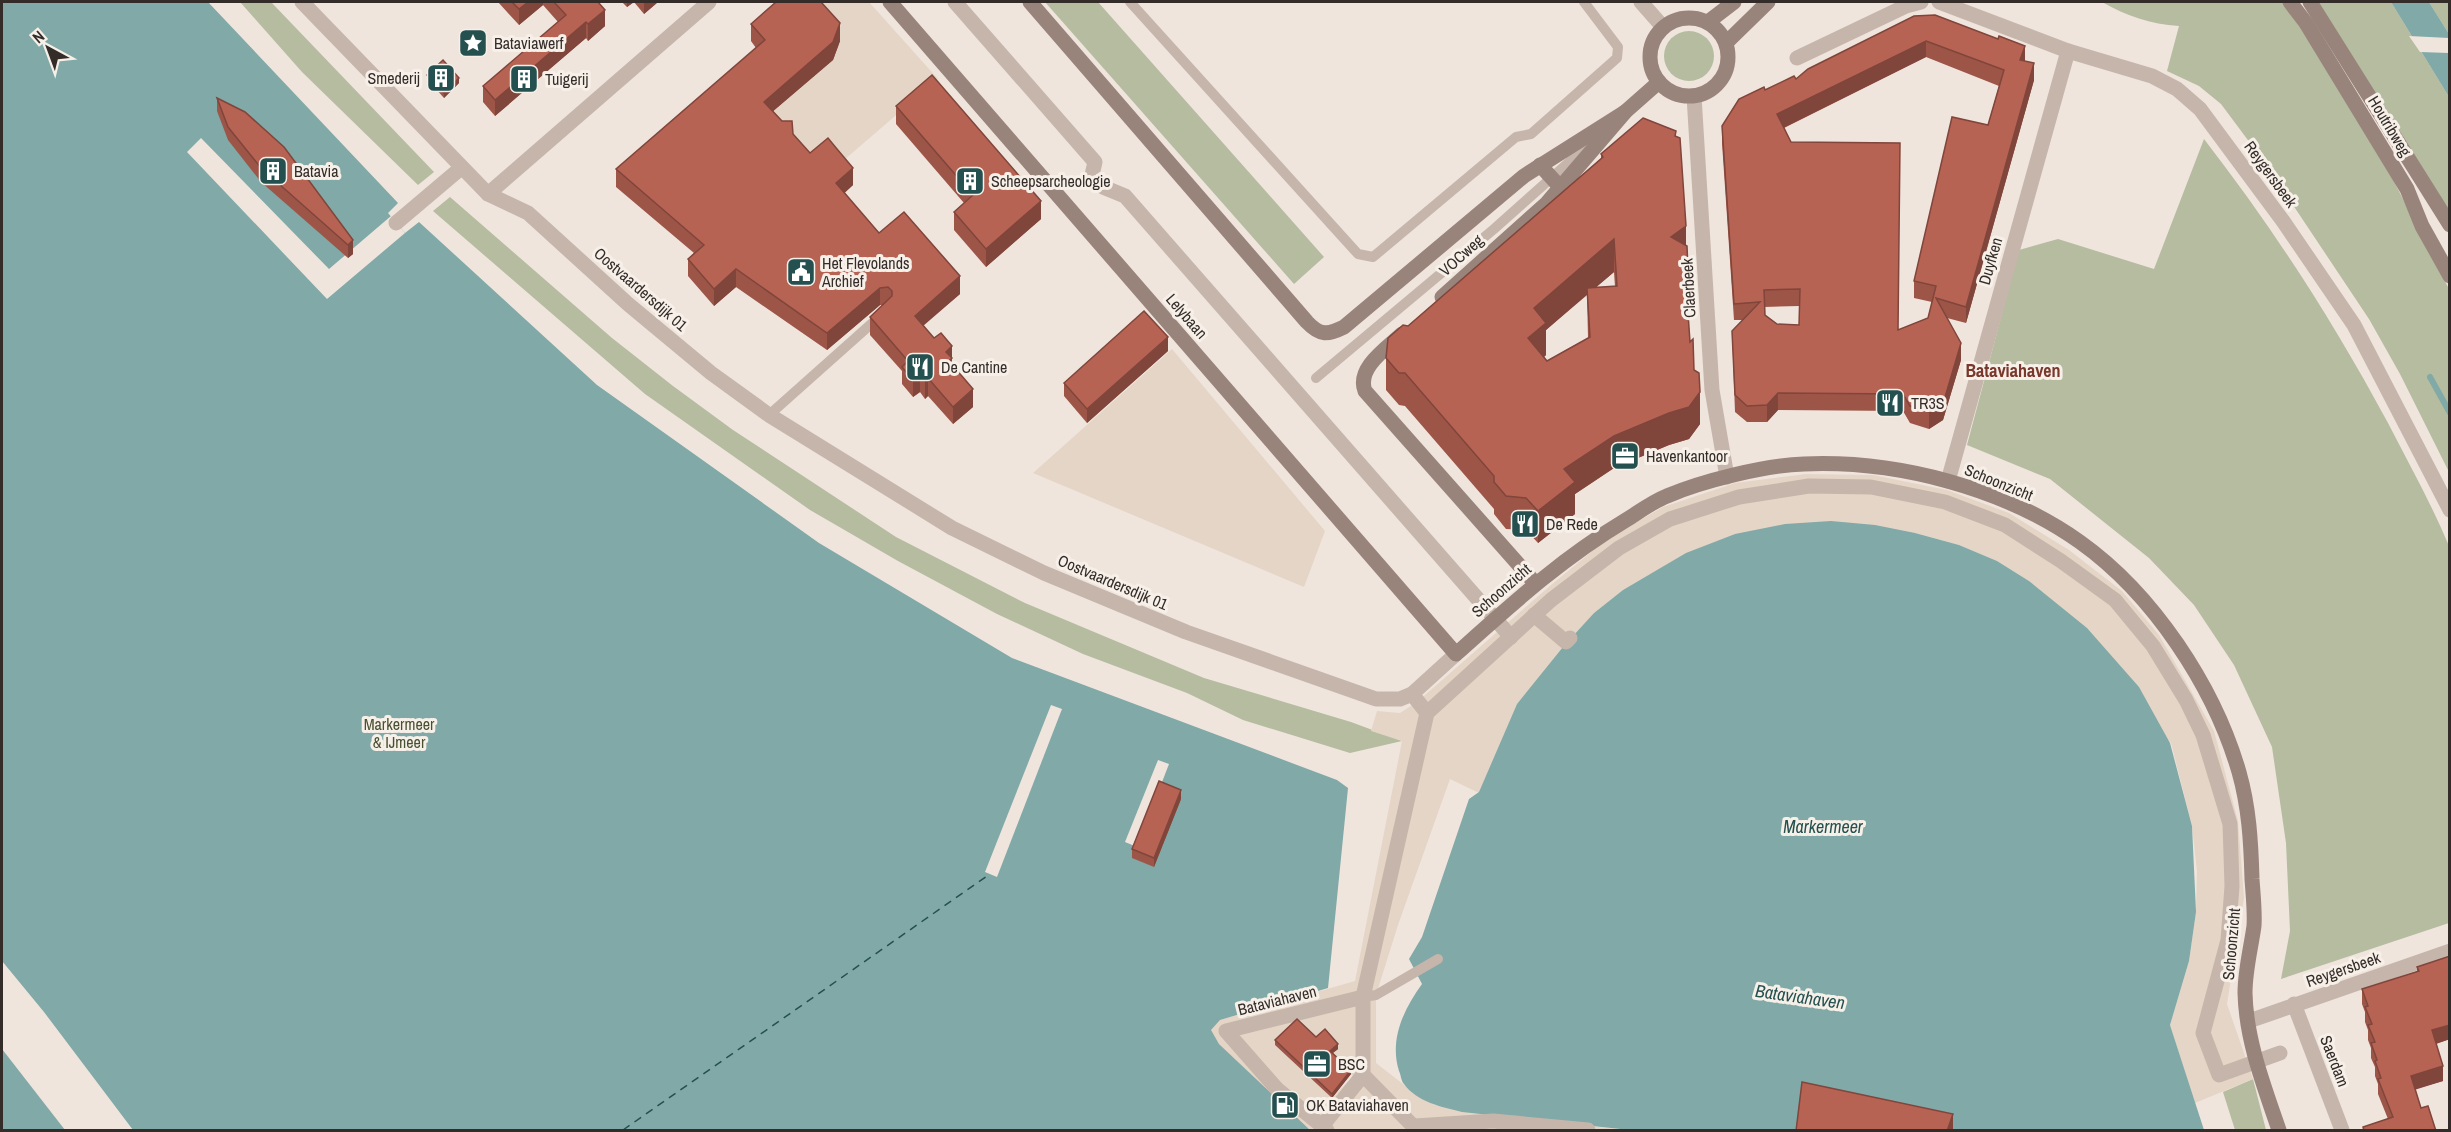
<svg xmlns="http://www.w3.org/2000/svg" width="2451" height="1132" font-family="'Archivo Narrow',sans-serif">
<rect width="100%" height="100%" fill="#efe5dd"/>
<g fill="#b5bc9f">
<polygon points="240,2 271,2 434,172 418,185 302,72"/>
<polygon points="1045,2 1098,2 1324,257 1294,284"/>
<path d="M2102,2H2282L2301,27L2384,162L2449,289V472L2400,374L2369,319L2265,163L2221,104L2199,86L2167,71L2179,26C2150,24 2127,16 2102,2Z"/>
<polygon points="2314,2 2391,2 2449,97 2449,210 2423,172"/>
<polygon points="2429,2 2449,2 2449,34"/>
<circle cx="1689" cy="56" r="25"/>
<path d="M2204,139C2275,231 2333,321 2388,423C2409,464 2431,503 2449,546V923L2281,979L2290,931L2286,843L2272,747L2234,665L2194,605L2149,558L2050,479L1967,445L2019,250L2058,239L2154,269Z"/>
<polygon points="450,197 612,338 673,386 733,430 896,537 1025,603 1204,678 1351,722 1402,741 1350,753 1243,720 1187,693 1083,654 997,614 898,561 810,510 645,394 433,211"/>
<polygon points="2253,1079 2266,1130 2235,1130 2223,1092"/>
</g>
<g fill="#e5d5c6" fill-rule="evenodd">
<polygon points="806,2 869,2 938,79 837,166 810,171 764,119 833,60"/>
<polygon points="1172,349 1325,531 1304,587 1033,473"/>
<path d="M1806,474L1873,475L1947,490L2009,513L2069,550L2122,591L2159,635L2214,731L2238,821L2244,898L2227,1004L2253,1079L2195,1103L2170,1025L2189,961L2196,912L2197,871L2192,826L2171,743L2029,581L1997,561L1959,545L1915,533L1735,534L1686,554L1623,590L1594,613L1517,704L1479,793L1450,779L1398,925L1376,995V1063L1421,1098L1537,1121L1630,1130H1566L1493,1125L1481,1130H1310L1219,1044L1210,1030L1220,1020L1355,981L1402,741L1371,731L1377,711L1400,713L1417,702L1551,585L1607,539L1663,507L1735,483ZM1319,1039L1324,1049L1353,1076L1332,1098L1275,1045Z"/>
</g>
<g fill="#80a9a7">
<polygon points="2,2 208,2 398,203 388,213 405,233 419,222 597,385 819,543 1012,658 1337,780 1348,788 1328,988 1220,1020 1211,1030 1219,1044 1310,1130 133,1130 44,1012 2,961"/>
<polygon points="2391,2 2429,2 2449,34 2449,97"/>
<path d="M1831,521L1875,525L1915,533L1959,545L1997,561L2029,581L2087,628L2139,687L2170,743L2192,826L2196,912L2189,961L2170,1025L2204,1130H1630L1462,1112C1442,1107 1417,1102 1404,1084C1401,1081 1401,1075 1399,1071C1389,1039 1404,1009 1422,984L1409,959L1422,937L1469,799L1479,792L1517,704L1563,647L1594,613L1623,590L1686,553L1735,534L1785,524Z"/>
<polygon points="2,1049 65,1130 2,1130"/>
</g>
<g fill="#efe5dd">
<polygon points="2409,36 2449,38 2449,53 2420,52"/>
<polygon points="201,138 329,269 391,216 405,233 327,299 187,152"/>
<polygon points="1051,705 1062,709 997,877 985,872"/>
<polygon points="1158,760 1169,764 1137,847 1125,842"/>
</g>
<g fill="none" stroke-linecap="round" stroke-linejoin="round">
<polyline stroke="#80a9a7" stroke-width="6" points="2430,377 2450,413"/>
<polyline stroke="#245150" stroke-width="1.5" stroke-dasharray="8 6" stroke-linecap="butt" points="623,1130 990,874"/>
<g stroke="#c6b5ab" stroke-width="10">
<polyline points="1130,2 1358,254 1373,257 1516,137 1531,134 1617,58 1618,47 1584,2"/>
<polyline points="1316,378 1494,229 1594,140"/>
<polyline points="769,415 879,317"/>
<polyline points="1363,997 1376,995 1438,959"/>
</g>
<g stroke="#c6b5ab" stroke-width="15">
<polyline points="302,2 488,194 528,213 628,304 711,373 769,415 952,528 1044,573 1186,632 1376,699 1400,699 1412,694 1456,654"/>
<polyline points="955,2 1095,162 1092,175 1103,187 1125,196 1511,637"/>
<polyline points="1641,2 1663,27"/>
<polyline points="1939,2 2068,51 2152,76 2177,89 2200,109 2283,221 2354,325 2450,510"/>
<polyline points="1797,58 1906,6 1921,2"/>
<polyline points="1694,96 1712,390 1727,477"/>
<polyline points="488,194 709,2"/>
<polyline points="396,223 461,168"/>
<polyline points="1948,481 2068,51"/>
<polyline points="1534,615 1566,642 1570,638"/>
<polyline points="1427,713 1551,600 1619,548 1670,519 1739,497 1809,486 1871,487 1945,502 2005,525 2061,561 2115,600 2153,646 2186,700 2203,735 2230,824 2232,886 2228,940 2203,1033 2219,1075 2280,1053"/>
<polyline points="2294,1004 2342,1130"/>
<polyline points="2249,1021 2450,951"/>
<polyline points="1363,1075 1417,1130"/>
<polyline points="1322,1126 1277,1089 1226,1031 1363,997"/>
<polyline points="1415,1126 1493,1121 1588,1130"/>
<polyline points="1327,1130 1322,1126 1363,1075 1363,997 1427,713 1412,694"/>
</g>
<g stroke="#99847c" stroke-width="15">
<path d="M890,2L1456,654C1512,604 1561,559 1626,520C1639,512 1652,502 1667,496C1702,481 1766,465 1804,464C1897,460 2004,488 2080,542C2153,594 2214,686 2239,772C2249,807 2251,842 2252,879C2253,894 2255,911 2254,926C2251,948 2245,970 2245,993C2246,1040 2264,1086 2279,1130"/>
<path d="M1030,2L1307,322C1320,336 1328,335 1344,327L1524,176L1625,112"/>
<polyline points="2290,2 2306,23 2407,189 2422,226 2450,276"/>
<polyline points="2310,2 2450,225"/>
<circle cx="1689" cy="57" r="39"/>
<polyline points="1708,22 1734,2"/>
<polyline points="1726,43 1768,2"/>
<polyline points="1540,165 1560,187"/>
<polyline points="1442,297 1547,203 1625,112 1659,82"/>
<path d="M1402,334C1387,348 1356,368 1365,391L1535,583"/>
</g>
</g>
<g fill="#9d5548" fill-rule="evenodd">
<polygon points="498,2 598,2 605,26 588,41 586,38 495,116 483,102 483,86 558,22 543,5 519,25"/>
<polygon points="622,2 658,2 644,14 634,2 627,7"/>
<path d="M1914,16L2025,61L2034,80L1966,323L1947,318L1961,360L1943,420L1929,429L1910,423L1903,411L1778,410L1767,422H1747L1735,412L1732,331L1743,320H1734L1722,143V126L1765,90L1796,79ZM1926,57L1999,86L1988,125L1914,281V298L1932,302L1928,318L1898,330L1791,142L1784,128ZM1799,306V325L1777,324L1765,315L1764,307Z"/>
<polygon points="751,24 840,41 833,60 773,111 810,153 853,185 844,193 879,233 960,294 923,325 952,364 973,407 953,424 928,396 925,399 920,392 913,397 902,384 902,371 870,335 870,317 883,305 880,305 827,350 736,287 714,306 688,276 688,259 694,253 616,187 616,169 756,48 751,41"/>
<polygon points="427,75 459,83 444,98 427,79"/>
<polygon points="217,98 353,240 353,254 348,258 261,182 228,140 217,111"/>
<polygon points="896,106 1041,219 986,267 954,230 954,212 964,203 896,124"/>
<path d="M1676,136L1688,269V302H1687L1690,342L1700,424L1689,439L1669,445L1614,468L1575,494V514L1538,543L1526,530L1506,529L1494,514V509L1405,406L1399,405L1386,390V358L1408,326L1601,159V154ZM1614,272L1615,287L1595,288ZM1587,294L1588,338L1547,361L1544,357L1546,355V330Z"/>
<polygon points="1168,351 1087,423 1064,396 1064,383"/>
<polygon points="1181,799 1154,867 1132,858 1132,849"/>
<polygon points="2450,956 2450,1039 2436,1044 2443,1081 2415,1089 2421,1108 2436,1131 2363,1131 2363,1127 2388,1119 2378,1094 2378,1084 2375,1076 2375,1067 2371,1058 2371,1048 2368,1040 2368,1030 2365,1022 2365,1012 2362,1004 2362,989 2417,972 2417,967"/>
<polygon points="1316,1037 1338,1049 1333,1053 1351,1074 1332,1098 1275,1045 1275,1040"/>
</g>
<g fill="#80453b">
<polygon points="528,2 543,2 543,5 519,25 519,9"/>
<polygon points="627,2 634,2 627,7"/>
<polygon points="644,2 658,2 644,14"/>
<polygon points="605,10 605,26 588,41 588,24"/>
<polygon points="586,22 586,38 495,116 495,100"/>
<polygon points="840,23 840,41 833,60 764,119 764,102"/>
<polygon points="1926,41 1926,57 1777,131 1777,114"/>
<polygon points="2025,46 2025,63 2020,60"/>
<polygon points="2034,63 2034,80 1966,323 1966,307"/>
<polygon points="459,78 459,83 444,98 444,93"/>
<polygon points="853,168 853,185 836,201 836,183"/>
<polygon points="1041,201 1041,219 986,267 986,249"/>
<polygon points="1686,226 1686,259 1671,237"/>
<polygon points="1614,239 1614,272 1546,330 1546,355 1528,371 1528,338 1534,308"/>
<polygon points="353,240 353,254 348,258 348,245"/>
<polygon points="736,269 736,287 714,306 714,289"/>
<polygon points="960,276 960,294 915,333 915,316"/>
<polygon points="880,288 880,305 827,350 827,333"/>
<polygon points="1168,337 1168,351 1087,423 1087,409"/>
<polygon points="1961,343 1961,360 1943,420 1929,429 1929,412"/>
<polygon points="952,346 952,376 946,352"/>
<polygon points="920,375 920,392 913,397 913,380"/>
<polygon points="928,378 928,396 925,399 925,381"/>
<polygon points="973,389 973,407 953,424 953,407"/>
<polygon points="1700,392 1700,424 1689,439 1669,445 1614,468 1575,494 1575,514 1538,543 1538,511 1564,469 1614,436"/>
<polygon points="1778,393 1778,410 1767,422 1767,405"/>
<polygon points="1181,790 1181,799 1154,867 1154,858"/>
<polygon points="2450,1025 2450,1039 2432,1045 2432,1030"/>
<polygon points="1338,1044 1338,1049 1330,1055 1330,1051"/>
<polygon points="2443,1066 2443,1081 2411,1091 2411,1076"/>
<polygon points="1351,1070 1351,1074 1332,1098 1332,1094"/>
<polygon points="1953,1114 1953,1131 1947,1131"/>
</g>
<g fill="#b76354" stroke="#80453b" stroke-width="1.5" fill-rule="evenodd">
<polygon points="512,2 528,2 519,9"/>
<polygon points="554,2 598,2 605,10 588,24 586,22 495,100 483,86 566,15"/>
<polygon points="776,2 821,2 840,23 833,42 764,102 782,121 792,121 793,134 810,153 828,138 837,149 853,168 836,183 879,233 904,212 960,276 915,316 934,338 941,333 952,346 946,352 952,358 949,361 973,389 953,407 928,378 925,381 920,375 913,380 902,367 908,361 870,317 892,296 892,291 888,287 880,288 827,333 736,269 714,289 688,259 704,245 616,169 765,40 751,24"/>
<path d="M1935,15L1998,39L1999,36L2025,46L2020,60L2034,63L1966,307L1936,298L1961,343L1943,404L1929,412L1910,406L1903,394L1778,393L1767,405L1747,406L1735,395L1732,331L1760,302L1734,304L1722,126L1739,99L1764,87L1765,90L1794,76L1796,79L1808,69L1914,16ZM1926,41L2004,70L1988,125L1952,117L1914,281L1936,286L1928,318L1898,330L1900,143L1791,142L1777,114ZM1800,289L1799,325L1777,324L1765,315L1764,290Z"/>
<polygon points="443,60 459,78 444,93 427,75"/>
<polygon points="932,75 1041,201 986,249 954,212 973,195 896,106"/>
<polygon points="217,98 245,112 284,147 353,240 348,245 261,168 228,127"/>
<path d="M1643,118L1676,131L1675,136L1680,138L1686,226L1671,237L1687,246L1688,269H1685L1690,342L1693,339L1694,370L1699,373L1700,392L1689,407L1669,413L1614,436L1564,469L1575,482L1538,511L1526,498L1506,496L1494,482V476L1405,373H1399L1386,358L1388,338L1403,325L1408,326L1603,157L1601,154ZM1614,239L1617,286L1587,288L1590,337L1547,361L1528,338L1546,323L1534,308Z"/>
<polygon points="1144,311 1168,337 1087,409 1064,383"/>
<polygon points="1159,781 1181,790 1154,858 1132,849"/>
<polygon points="2450,956 2450,1025 2432,1030 2443,1066 2411,1076 2421,1108 2428,1106 2436,1131 2364,1131 2363,1127 2393,1117 2378,1079 2381,1078 2375,1061 2377,1060 2371,1043 2375,1042 2368,1025 2372,1024 2365,1007 2368,1006 2362,989 2419,971 2417,967"/>
<polygon points="1297,1019 1316,1037 1325,1029 1338,1044 1330,1051 1351,1070 1332,1094 1275,1040"/>
<polygon points="1802,1082 1953,1114 1947,1131 1796,1131"/>
</g>
<defs>
<g id="sight-square" transform="scale(1.5)"><rect x="-9" y="-9" width="18" height="18" rx="4" fill="#245150" stroke="#f7f0e9"/><path d="M0-6L1.8-2.2L6-1.7L2.9 1.2L3.7 5.4L0 3.3L-3.7 5.4L-2.9 1.2L-6-1.7L-1.8-2.2Z" fill="#fff"/></g>
<g id="building-square" transform="scale(1.5)"><rect x="-9" y="-9" width="18" height="18" rx="4" fill="#245150" stroke="#f7f0e9"/><path d="M-4-6H4V6H1V3H-1V6H-4ZM-2.5-4.3h1.7v1.8h-1.7ZM.8-4.3h1.7v1.8H.8ZM-2.5-1h1.7V.8h-1.7ZM.8-1h1.7V.8H.8Z" fill="#fff"/></g>
<g id="civic-square" transform="scale(1.5)"><rect x="-9" y="-9" width="18" height="18" rx="4" fill="#245150" stroke="#f7f0e9"/><path d="M-.6-6.5H3V-4.5H.6V-3L4-1V1h2V6H-6V1h2V-1L-.6-3ZM-1.2 2.5V6h2.4V2.5Z" fill="#fff"/></g>
<g id="restaurant-square" transform="scale(1.5)"><rect x="-9" y="-9" width="18" height="18" rx="4" fill="#245150" stroke="#f7f0e9"/><path d="M-5-6h1v4h1v-4h1v4h1v-4h1v5L-1.5 .5V6h-2V.5L-5-1ZM5-6V6H3V1.5H1.5Q1.5-4 5-6Z" fill="#fff"/></g>
<g id="office-square" transform="scale(1.5)"><rect x="-9" y="-9" width="18" height="18" rx="4" fill="#245150" stroke="#f7f0e9"/><path d="M-6-3h4V-5.5h4V-3h4V5H-6ZM-1-4.5V-3h2v-1.5ZM-6 0V1H6V0Z" fill="#fff"/></g>
<g id="fuel-square" transform="scale(1.5)"><rect x="-9" y="-9" width="18" height="18" rx="4" fill="#245150" stroke="#f7f0e9"/><path d="M-5.5-6h7V0h2V4h1.3V-2.5L3-4.5l.8-.8L6-3V5H2.5V1h-1V6h-7ZM-4.2-4.7v3.2H.2V-4.7Z" fill="#fff"/></g>
</defs>
<g fill-rule="evenodd">
<use href="#sight-square" x="473" y="43"/>
<use href="#building-square" x="441" y="78"/>
<use href="#building-square" x="524" y="79"/>
<use href="#building-square" x="273" y="171"/>
<use href="#building-square" x="970" y="181"/>
<use href="#civic-square" x="801" y="272"/>
<use href="#restaurant-square" x="920" y="367"/>
<use href="#restaurant-square" x="1890" y="403"/>
<use href="#office-square" x="1625" y="456"/>
<use href="#restaurant-square" x="1525" y="524"/>
<use href="#office-square" x="1317" y="1064"/>
<use href="#fuel-square" x="1285" y="1105"/>
</g>
<g text-anchor="middle" stroke-width="6" stroke-linejoin="round" paint-order="stroke">
<g font-size="16" fill="#342c29" stroke="#f7f0e9" text-anchor="start">
<text x="494" y="49">Bataviawerf</text>
<text x="420" y="84" text-anchor="end">Smederij</text>
<text x="545" y="85">Tuigerij</text>
<text x="294" y="177">Batavia</text>
<text x="991" y="187">Scheepsarcheologie</text>
<text x="822" y="269">Het Flevolands<tspan x="822" dy="18">Archief</tspan></text>
<text x="941" y="373">De Cantine</text>
<text x="1911" y="409">TR3S</text>
<text x="1646" y="462">Havenkantoor</text>
<text x="1546" y="530">De Rede</text>
<text x="1338" y="1070">BSC</text>
<text x="1306" y="1111">OK Bataviahaven</text>
</g>
<g font-size="16" fill="#342c29" stroke="#f7f0e9">
<text transform="translate(2390 126) rotate(59)" y="6">Houtribweg</text>
<text transform="translate(2271 174) rotate(54)" y="6">Reygersbeek</text>
<text transform="translate(1461 255) rotate(-42)" y="6">VOCweg</text>
<text transform="translate(1990 261) rotate(-74)" y="6">Duyfken</text>
<text transform="translate(1688 288) rotate(-93)" y="6">Claerbeek</text>
<text transform="translate(641 289) rotate(41)" y="6">Oostvaardersdijk 01</text>
<text transform="translate(1187 316) rotate(49)" y="6">Lelybaan</text>
<text transform="translate(1999 482) rotate(22)" y="6">Schoonzicht</text>
<text transform="translate(1113 582) rotate(23)" y="6">Oostvaardersdijk 01</text>
<text transform="translate(1501 590) rotate(-41)" y="6">Schoonzicht</text>
<text transform="translate(2231 944) rotate(-85)" y="6">Schoonzicht</text>
<text transform="translate(2343 969) rotate(-19)" y="6">Reygersbeek</text>
<text transform="translate(1277 1000) rotate(-14)" y="6">Bataviahaven</text>
<text transform="translate(2335 1061) rotate(69)" y="6">Saerdam</text>
</g>
<g font-size="16" fill="#475030" stroke="#f7f0e9">
<text x="399" y="730">Markermeer<tspan x="399" dy="18">&amp; IJmeer</tspan></text>
</g>
<g font-size="18" font-weight="bold" fill="#79382c" stroke="#f7f0e9">
<text x="2013" y="377">Bataviahaven</text>
</g>
<g font-size="18" font-style="italic" fill="#245150" stroke="#f7f0e9">
<text x="1823" y="833">Markermeer</text>
<text transform="translate(1800 997) rotate(8)" y="6">Bataviahaven</text>
</g>
</g>
<rect width="2451" height="1132" fill="none" stroke="#342c29" stroke-width="6"/>
<g transform="translate(48 48) rotate(319)" stroke="#f7f0e9" stroke-width="4.5" paint-order="stroke">
<path d="M0-4.5L10 22L0 15L-10 22Z" fill="#342c29"/>
<text y="-9" font-size="16" font-weight="bold" text-anchor="middle" fill="#342c29">N</text>
</g>
</svg>
